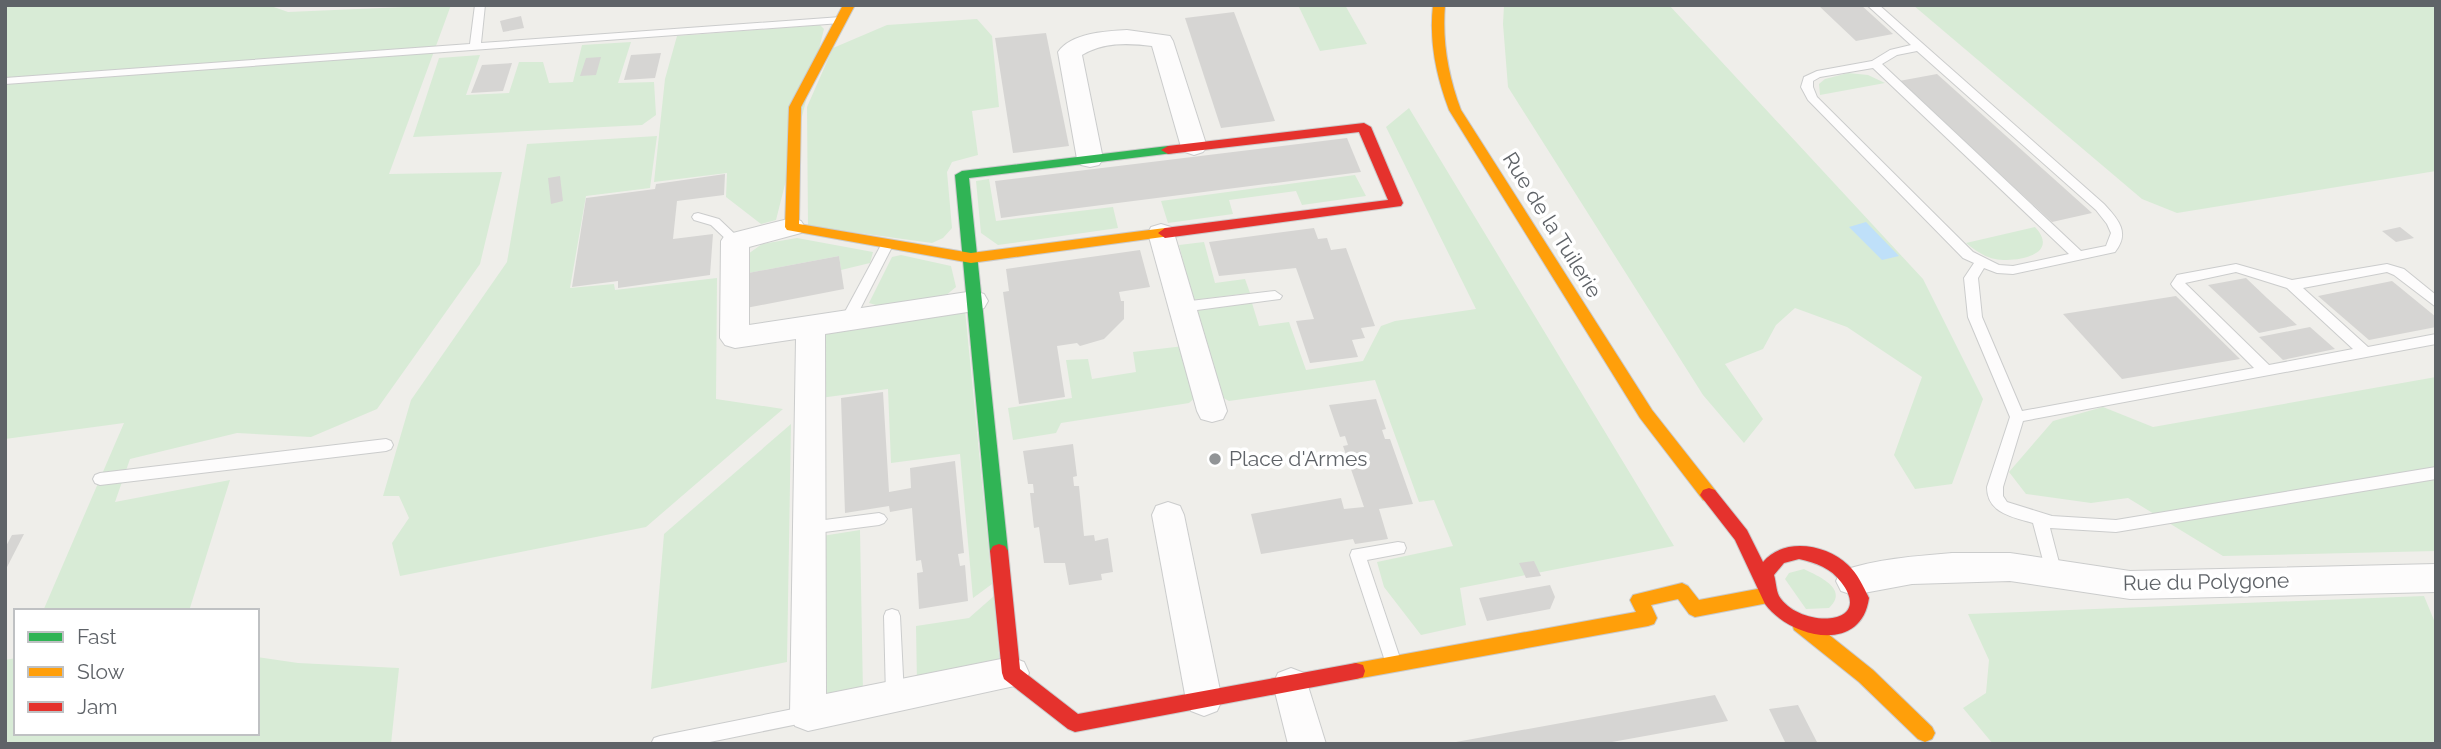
<svg xmlns="http://www.w3.org/2000/svg" width="2441" height="749" font-family="Raleway,sans-serif">
<rect width="100%" height="100%" fill="#efeeea"/>
<g fill="#d8ebd6">
<polygon points="5,5 268,5 288,12 451,5 389,174 502,172 480,264 377,409 311,437 237,433 130,459 115,502 230,480 189,611 43,611 124,423 5,439"/>
<polygon points="1298,5 1345,5 1367,44 1320,51"/>
<polygon points="1504,5 1669,5 1923,279 1983,399 1952,484 1915,489 1894,455 1922,377 1847,327 1795,308 1776,325 1763,349 1725,364 1763,419 1744,443 1703,395 1508,87 1503,24"/>
<polygon points="1913,5 2436,5 2436,171 2177,213 2142,199"/>
<polygon points="977,19 992,36 999,107 972,111 978,155 952,162 947,172 952,228 943,238 932,243 808,226 807,107 833,48 887,25"/>
<polygon points="820,25 824,29 776,220 761,224 726,197 727,173 654,182 665,79 677,36"/>
<polygon points="631,42 618,83 654,82 656,115 642,125 413,137 439,58 480,55 466,95 509,93 519,62 543,62 549,83 573,82 582,45"/>
<polygon points="1848,73 1868,75 1885,83 1820,95 1819,84 1825,79"/>
<polygon points="1409,108 1674,546 1460,588 1466,625 1421,635 1384,587 1377,562 1453,546 1434,500 1419,502 1375,380 1229,401 1218,395 1195,310 1252,303 1259,326 1289,322 1306,370 1363,361 1381,326 1395,321 1476,309 1386,127"/>
<polygon points="657,136 650,188 586,196 570,288 614,284 615,290 717,278 716,399 783,409 646,527 400,576 392,543 409,518 399,496 383,496 411,400 507,262 527,144"/>
<polygon points="1355,175 1366,196 1302,205 1296,191 1229,200 1233,214 1168,223 1161,201"/>
<polygon points="989,179 996,221 1113,207 1118,228 998,245 981,233 976,181"/>
<path d="M2035,227C2061,255 2016,263 1995,259C1984,257 1975,250 1966,243Z"/>
<polygon points="797,238 873,252 870,263 841,270 839,256 743,274 748,254 762,244"/>
<polygon points="1204,242 1215,283 1245,279 1250,293 1193,300 1179,245"/>
<polygon points="901,255 951,266 956,287 945,296 879,306 869,303 892,257"/>
<polygon points="965,310 992,584 973,598 960,454 891,463 888,389 820,398 821,332"/>
<polygon points="1184,346 1198,395 1189,403 1061,423 1056,433 1013,440 1008,408 1072,398 1066,360 1088,359 1092,379 1136,372 1133,352"/>
<polygon points="2436,377 2436,551 2223,556 2128,498 2091,503 2026,494 2009,472 2053,421 2103,407 2153,427"/>
<polygon points="791,424 787,662 651,689 664,534"/>
<polygon points="860,530 863,694 822,701 822,536"/>
<path d="M1804,569C1818,576 1850,589 1829,608L1806,609L1785,579L1789,573Z"/>
<polygon points="994,596 1000,668 917,684 916,626 969,618"/>
<polygon points="2424,596 2436,625 2436,744 1993,744 1963,708 1986,693 1989,660 1968,614"/>
<polygon points="257,657 298,663 399,668 391,744 5,744 5,660 16,658 16,733 257,733"/>
</g>
<polygon fill="#bfe0f9" points="1866,222 1899,256 1882,260 1849,227"/>
<g fill="#d6d5d3">
<polygon points="1818,5 1861,5 1893,34 1856,41"/>
<polygon points="1234,12 1275,121 1221,128 1185,18"/>
<polygon points="521,16 524,28 503,32 500,21"/>
<polygon points="1046,33 1069,146 1013,153 995,38"/>
<polygon points="661,53 655,78 624,80 631,55"/>
<polygon points="601,57 596,75 580,76 586,58"/>
<polygon points="512,63 503,91 471,93 482,65"/>
<polygon points="1937,74 2092,213 2052,222 1899,81"/>
<polygon points="1347,138 1361,172 1001,218 995,181"/>
<polygon points="725,174 724,195 677,201 673,239 713,234 710,275 618,288 618,281 572,287 586,198 655,189 656,184"/>
<polygon points="560,176 563,201 551,204 548,178"/>
<polygon points="2400,227 2414,238 2396,242 2382,231"/>
<polygon points="1314,228 1318,239 1327,238 1331,250 1346,248 1375,326 1361,328 1365,338 1352,340 1358,357 1310,363 1296,321 1314,319 1296,268 1219,276 1209,242"/>
<polygon points="1140,250 1150,287 1119,292 1121,301 1124,301 1124,319 1104,339 1080,346 1077,343 1057,346 1065,397 1019,404 1003,292 1009,291 1006,269"/>
<polygon points="839,256 844,289 746,308 743,274"/>
<polygon points="2246,278 2267,298 2297,325 2259,333 2208,285"/>
<polygon points="2392,281 2436,317 2436,327 2369,340 2318,296"/>
<polygon points="2176,296 2240,359 2122,379 2063,314"/>
<polygon points="2310,327 2335,349 2283,360 2259,337"/>
<polygon points="883,392 889,492 911,488 910,468 955,461 964,553 958,554 960,566 965,565 968,601 919,609 917,573 923,572 921,560 916,561 912,508 890,512 889,506 845,513 841,398"/>
<polygon points="1376,399 1386,429 1382,430 1385,439 1390,439 1413,504 1379,509 1388,539 1355,544 1353,539 1261,554 1251,514 1341,498 1344,509 1364,507 1343,446 1348,445 1345,436 1340,437 1329,405"/>
<polygon points="1073,444 1077,476 1073,477 1074,486 1079,486 1084,536 1094,535 1095,541 1108,538 1113,572 1101,574 1102,580 1069,585 1065,563 1044,563 1039,527 1034,528 1030,493 1034,493 1033,484 1028,484 1023,451"/>
<polygon points="24,534 5,571 5,548 12,535"/>
<polygon points="1534,561 1541,576 1526,578 1519,563"/>
<polygon points="1550,585 1555,597 1550,609 1487,621 1479,598"/>
<polygon points="1715,695 1728,721 1601,744 1445,744"/>
<polygon points="1798,705 1818,744 1786,744 1769,709"/>
</g>
<g fill="none" stroke-linecap="round" stroke-linejoin="round">
<g stroke="#cbcccc" stroke-width="2">
<g id="lane">
<polygon points="475,5 485,5 481,43 841,17 846,20 841,23 5,84 5,78 470,44"/>
<path d="M1867,5H1879L2104,204C2119,220 2130,233 2115,252L2013,274L1997,273L1984,268L1978,278L1982,317L2022,411L2254,368L2173,287L2171,284L2177,275L2182,274L2236,264L2292,280L2387,264L2404,269L2436,295V307L2394,275L2387,272L2303,288L2368,347L2436,334V344L2023,421L2003,487V496L2007,502L2052,516L2116,520L2436,467V479L2116,532L2050,528L2062,574L2060,579L2054,581L2048,579L2033,523C2012,517 1987,513 1987,487L2010,417L1968,317L1964,278L1974,263L1963,258L1808,100L1801,87L1804,77L1817,71L1872,61L1890,50L1911,45ZM1917,51L2096,210L2107,224L2111,233L2106,246L2081,251L1882,64L1897,55ZM1873,68L2069,254L2013,266L1999,265L1973,252L1817,97L1813,87V81L1820,77ZM2236,272L2287,288L2353,349L2269,365L2185,283Z"/>
<polygon points="698,213 719,219 739,238 741,241 739,244 731,244 711,225 694,220 692,217 694,214"/>
<polygon points="887,241 893,245 854,321 852,324 842,324 840,321 881,245"/>
<polygon points="1275,291 1282,296 1280,299 1182,312 1175,307 1182,302"/>
<polygon points="386,439 391,441 393,445 391,449 386,451 100,485 95,483 93,479 95,475 100,473"/>
<polygon points="879,513 884,515 887,519 884,523 879,525 809,534 804,532 801,528 804,524 809,522"/>
<polygon points="1398,542 1404,543 1406,548 1404,553 1367,560 1402,664 1400,669 1394,671 1388,669 1386,664 1350,555 1352,550 1358,549"/>
<polygon points="892,609 898,611 900,616 904,696 901,701 895,704 889,701 886,696 884,616 886,611"/>
<polygon points="808,706 814,709 817,714 814,719 808,722 700,744 651,744 654,738 660,736"/>
</g>
</g>
<g stroke="#cbcccc" stroke-width="2">
<g id="street">
<path d="M1127,30L1170,36L1173,41L1207,147L1203,152L1194,155L1185,152L1181,147L1152,46C1128,43 1104,42 1082,55L1103,159L1099,165L1090,167L1081,165L1077,159L1058,52C1071,33 1106,31 1127,30Z"/>
<polygon points="792,218 801,221 805,227 801,233 749,247 749,325 974,291 984,294 988,301 984,308 974,311 825,334 826,694 1011,657 1024,662 1029,673 1024,684 808,731 795,726 790,714 796,339 735,348 725,345 720,338 721,241 725,235"/>
<polygon points="1161,224 1171,227 1174,233 1227,411 1223,419 1212,422 1201,419 1197,411 1148,233 1151,227"/>
<polygon points="1168,502 1180,506 1184,515 1222,700 1217,711 1204,716 1191,711 1186,700 1152,515 1156,506"/>
<path d="M1952,553H2010L2130,571L2436,564V592L2130,599L2010,581L1912,584L1853,595L1841,591L1836,581L1841,571C1876,559 1915,556 1952,553Z"/>
<polygon points="1291,668 1304,673 1326,744 1288,744 1273,684 1278,673"/>
</g>
</g>
<g stroke="#cacacb" stroke-width="2">
<polygon id="fast" points="1168,146 1175,150 1173,153 969,178 1008,551 1005,556 999,558 993,556 990,551 955,175 962,171"/>
</g>
<g stroke="#cacacb" stroke-width="2">
<g id="slow">
<polygon points="843,5 855,5 801,107 799,224 971,253 1165,228 1170,230 1172,233 1170,236 971,263 787,230 785,227 789,107"/>
<path d="M1433,5H1445C1442,42 1448,75 1461,110L1652,410L1715,490L1718,495L1715,500L1709,502L1703,500L1640,418L1449,110C1436,75 1429,42 1433,5Z"/>
<polygon points="1682,583 1688,586 1699,600 1768,587 1774,590 1777,595 1774,600 1768,603 1695,617 1689,614 1678,599 1651,605 1657,618 1654,624 1648,626 1356,679 1349,677 1347,671 1349,665 1356,663 1636,612 1630,600 1633,595"/>
<polygon points="1801,616 1808,618 1873,670 1932,727 1935,733 1932,739 1925,742 1918,739 1859,682 1794,630 1792,624 1794,618"/>
</g>
</g>
<g stroke="#cacacb" stroke-width="2">
<g id="jam">
<polygon points="1364,123 1371,127 1403,203 1401,206 1165,238 1158,233 1165,228 1388,200 1359,132 1168,154 1161,150 1168,146"/>
<path d="M1709,488L1715,490L1747,530L1763,562C1784,537 1826,544 1848,565C1858,574 1863,586 1869,598C1861,655 1790,638 1765,604L1735,540L1700,495L1703,490ZM1799,559C1816,563 1831,568 1841,582C1876,627 1799,629 1779,596C1776,590 1776,581 1774,575L1784,563Z"/>
<polygon points="999,544 1005,546 1008,551 1020,669 1078,714 1356,663 1363,665 1365,671 1363,677 1356,679 1075,732 1068,729 1004,679 1002,673 990,551 993,546"/>
</g>
</g>
<use href="#lane" fill="#fdfcfc" fill-rule="evenodd"/>
<use href="#street" fill="#fdfcfc" fill-rule="evenodd"/>
<use href="#fast" fill="#30b455" fill-rule="evenodd"/>
<use href="#slow" fill="#ff9f0a" fill-rule="evenodd"/>
<use href="#jam" fill="#e5322d" fill-rule="evenodd"/>
</g>
<circle fill="#919496" stroke="#fff" stroke-width="2.5" cx="1215" cy="459" r="7"/>
<g text-anchor="middle" stroke-width="7" stroke-linejoin="round" paint-order="stroke">
<g font-size="21" fill="#5f6368" stroke="#fff">
<text transform="translate(1552 225) rotate(58)" y="7">Rue de la Tuilerie</text>
<text transform="translate(2206 582) rotate(-1)" y="7">Rue du Polygone</text>
</g>
<g font-size="21" fill="#5f6368" stroke="#fff" text-anchor="start">
<text x="1229" y="466">Place d'Armes</text>
</g>
</g>
<rect width="2441" height="749" fill="none" stroke="#5f6368" stroke-width="14"/>
<rect x="14" y="609" width="245" height="126" fill="#ffffff" stroke="#bfc1c3" stroke-width="2"/>
<rect x="28" y="632" width="35" height="10" fill="#30b455" stroke="#bfc1c3" stroke-width="2"/>
<text x="77" y="644" font-size="21" fill="#5f6368">Fast</text>
<rect x="28" y="667" width="35" height="10" fill="#ff9f0a" stroke="#bfc1c3" stroke-width="2"/>
<text x="77" y="679" font-size="21" fill="#5f6368">Slow</text>
<rect x="28" y="702" width="35" height="10" fill="#e5322d" stroke="#bfc1c3" stroke-width="2"/>
<text x="77" y="714" font-size="21" fill="#5f6368">Jam</text>
</svg>
